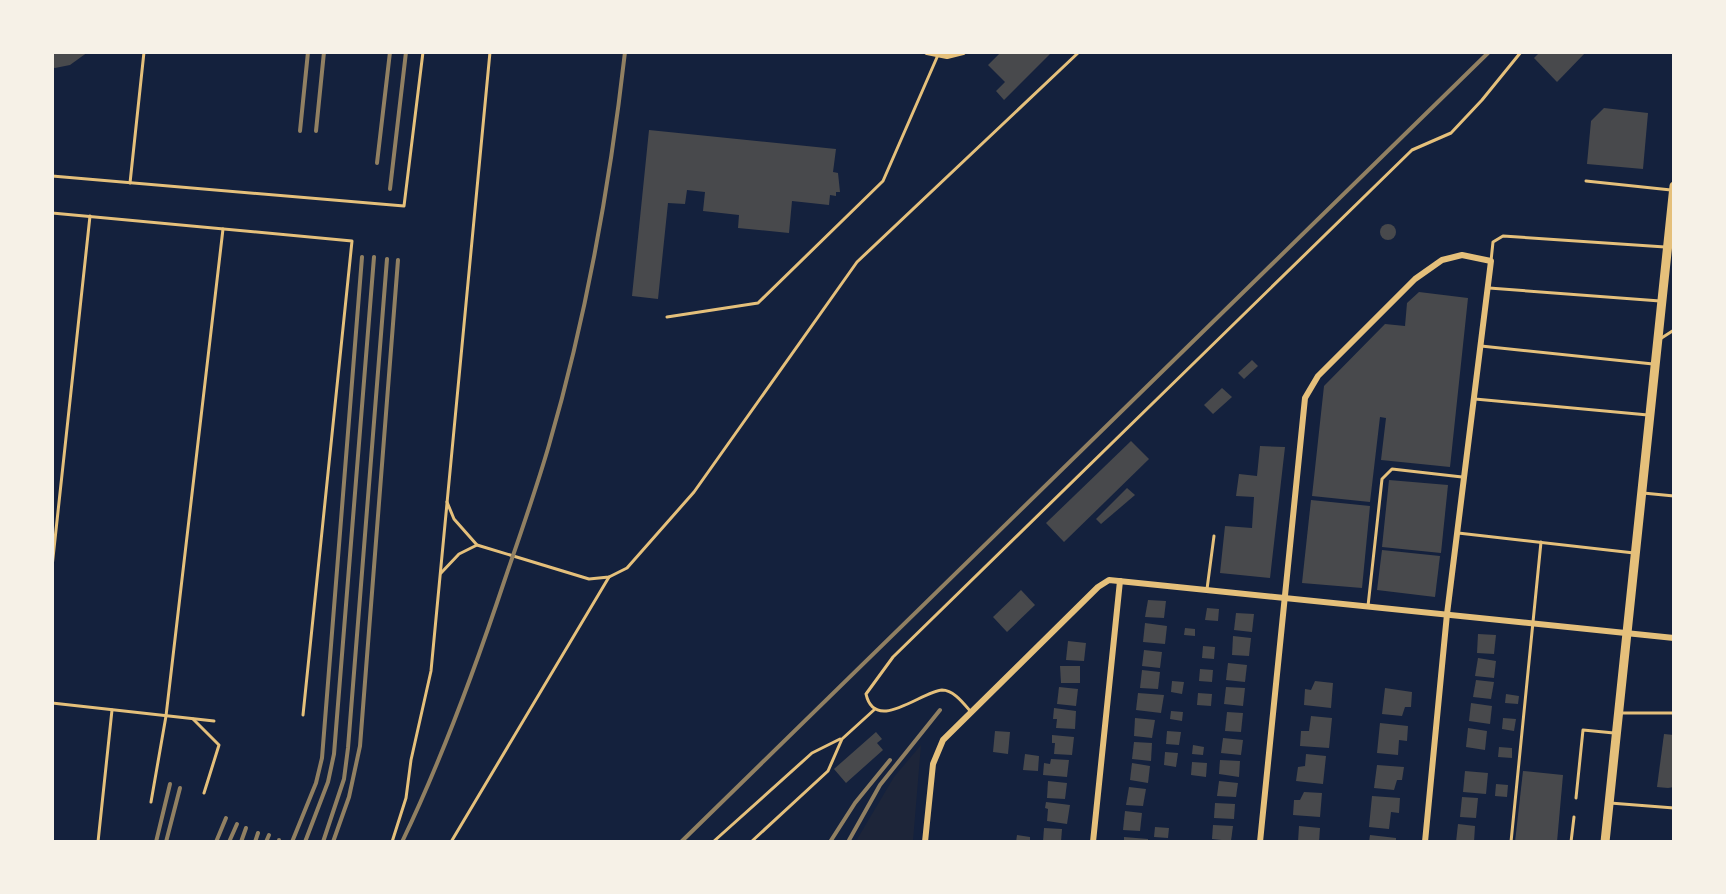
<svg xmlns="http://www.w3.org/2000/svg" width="1726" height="894" font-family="Karla,sans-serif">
<rect width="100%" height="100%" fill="#14213d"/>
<polygon fill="#1d2539" points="921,745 913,841 856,841 894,777"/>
<g fill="#48494c">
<polygon points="52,52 88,52 70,65 55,68 52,67"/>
<polygon points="1001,52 1052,52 1004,100 996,91 1005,82 988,65"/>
<polygon points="1540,52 1586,52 1557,82 1534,58"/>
<polygon points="1604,108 1648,113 1643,169 1587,164 1591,121"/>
<polygon points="649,130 836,149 833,172 838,173 840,192 836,192 836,196 830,195 829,205 792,201 789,233 738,228 739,215 703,211 705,192 687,190 685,204 668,203 658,299 632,296"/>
<circle cx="1388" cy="232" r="8"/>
<polygon points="1419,292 1468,298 1450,467 1381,460 1386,418 1380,417 1370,502 1312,496 1324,386 1385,324 1405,326 1407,303"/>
<polygon points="1252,360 1258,366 1244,379 1238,373"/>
<polygon points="1222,388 1232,397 1213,414 1204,405"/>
<polygon points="1131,441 1149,459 1064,542 1046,523"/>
<polygon points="1260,446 1285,447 1270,578 1220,573 1225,526 1252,528 1254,497 1236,496 1239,474 1257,476"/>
<polygon points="1389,480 1448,485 1441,553 1382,547"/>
<polygon points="1127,488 1135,495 1101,524 1096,519"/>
<polygon points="1311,500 1370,506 1362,588 1302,583"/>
<polygon points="1382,550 1440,556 1435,597 1377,590"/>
<polygon points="1021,590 1035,605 1007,632 993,617"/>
<polygon points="1148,600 1166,601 1164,618 1145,617"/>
<polygon points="1207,608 1219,609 1218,621 1205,620"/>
<polygon points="1236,613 1254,614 1252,632 1234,630"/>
<polygon points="1145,623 1167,626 1165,644 1143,642"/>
<polygon points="1185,628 1195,629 1195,636 1184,635"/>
<polygon points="1478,634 1496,635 1494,654 1477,653"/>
<polygon points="1233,636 1251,638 1249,656 1232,655"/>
<polygon points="1068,641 1086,643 1084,661 1066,660"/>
<polygon points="1203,646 1215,647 1214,659 1202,658"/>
<polygon points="1144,650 1162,652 1160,668 1142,666"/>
<polygon points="1478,658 1496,661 1494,678 1475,676"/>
<polygon points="1228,663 1247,665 1245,682 1226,680"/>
<polygon points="1060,666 1080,666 1080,683 1061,683"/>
<polygon points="1200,669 1213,670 1212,682 1199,681"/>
<polygon points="1142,670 1160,672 1158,689 1140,688"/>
<polygon points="1476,680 1494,682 1491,699 1473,697"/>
<polygon points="1172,681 1184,682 1182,694 1171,692"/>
<polygon points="1315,681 1333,683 1331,708 1304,705 1305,689 1311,690"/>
<polygon points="1059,687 1078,689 1076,706 1057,704"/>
<polygon points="1226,687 1245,688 1243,706 1224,704"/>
<polygon points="1385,688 1412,692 1411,707 1405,707 1402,716 1382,714"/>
<polygon points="1138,693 1164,695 1161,713 1136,710"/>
<polygon points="1198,693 1212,694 1211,706 1197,705"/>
<polygon points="1506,694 1519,696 1518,704 1505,703"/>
<polygon points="1471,703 1492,706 1490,724 1469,721"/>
<polygon points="1054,708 1076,711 1075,729 1056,728 1057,719 1053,719"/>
<polygon points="1171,711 1183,712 1182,721 1170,719"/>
<polygon points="1227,712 1243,713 1241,732 1225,731"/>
<polygon points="1311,716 1332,718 1329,748 1300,746 1301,731 1309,731"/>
<polygon points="1135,718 1155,720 1152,738 1134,736"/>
<polygon points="1503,718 1516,719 1514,731 1502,729"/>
<polygon points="1380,723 1408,726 1407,741 1399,740 1398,755 1377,753"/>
<polygon points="1468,728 1487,731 1485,750 1466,747"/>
<polygon points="995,731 1010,732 1008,754 993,752"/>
<polygon points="1167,731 1181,732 1179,745 1166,744"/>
<polygon points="876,732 882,739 877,743 883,750 846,783 834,769"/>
<polygon points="1664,734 1674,735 1674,787 1668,788 1657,787"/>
<polygon points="1052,735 1074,737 1072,755 1054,754 1055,743 1052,743"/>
<polygon points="1223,738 1243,740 1241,755 1221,753"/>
<polygon points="1134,742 1152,743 1151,761 1132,759"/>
<polygon points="1193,745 1204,747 1203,755 1192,754"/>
<polygon points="1499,747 1512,748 1512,758 1498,757"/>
<polygon points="1165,752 1178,753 1176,767 1164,765"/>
<polygon points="1025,754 1039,756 1038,771 1023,770"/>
<polygon points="1306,754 1326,756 1323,784 1296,781 1298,767 1305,766"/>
<polygon points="1051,759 1069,760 1067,777 1043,775 1044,763 1050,764"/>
<polygon points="1220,760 1240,761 1239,777 1219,774"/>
<polygon points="1192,762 1207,763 1206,777 1191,775"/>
<polygon points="1132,763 1150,766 1148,783 1130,780"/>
<polygon points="1377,765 1404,767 1402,780 1397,780 1394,790 1374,788"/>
<polygon points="1465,771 1488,773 1486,794 1463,792"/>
<polygon points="1523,771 1563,775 1557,842 1515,842"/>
<polygon points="1048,781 1067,783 1065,799 1047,798"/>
<polygon points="1219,781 1238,783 1236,797 1217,796"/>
<polygon points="1496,784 1508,785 1507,797 1495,796"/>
<polygon points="1129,787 1146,789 1143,806 1126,805"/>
<polygon points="1304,792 1322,793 1320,817 1293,815 1294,800 1300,800"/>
<polygon points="1372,796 1400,798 1399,813 1391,812 1389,829 1369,827"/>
<polygon points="1462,797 1478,798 1476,818 1460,817"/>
<polygon points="1046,802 1070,805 1067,824 1047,821 1048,809 1045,808"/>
<polygon points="1215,803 1235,804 1234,819 1214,818"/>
<polygon points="1125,811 1142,813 1140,831 1123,830"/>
<polygon points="1458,824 1475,826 1474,842 1456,842"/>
<polygon points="1213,825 1233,826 1231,841 1212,839"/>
<polygon points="1299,826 1320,828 1319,842 1298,842"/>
<polygon points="1155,827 1169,828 1168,838 1154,837"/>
<polygon points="1044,828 1062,829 1061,842 1043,842"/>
<polygon points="1017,835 1030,837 1030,842 1016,842"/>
<polygon points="1370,835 1396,838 1396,842 1369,842"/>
<polygon points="1124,837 1148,839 1148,842 1124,842"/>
</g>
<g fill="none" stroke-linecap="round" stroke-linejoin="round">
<g stroke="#e5c07b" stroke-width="3">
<polyline points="52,176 404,206 423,52"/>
<polyline points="1586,181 1671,190"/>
<polyline points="130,183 144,52"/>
<polyline points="52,213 352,241 303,715"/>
<polyline points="1491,261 1493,242 1503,236 1665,247"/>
<polyline points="1489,288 1660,301"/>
<polyline points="667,317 758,303 883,181 938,55"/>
<polyline points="1660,339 1674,330"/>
<polyline points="1481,346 1653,364"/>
<polyline points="1475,399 1648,415"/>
<polyline points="1643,493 1674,496"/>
<polyline points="447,502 454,519 477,545 589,579 609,577 627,568 694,492 857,262 1079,52"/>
<polyline points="1458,533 1634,553"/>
<polyline points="52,567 90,216"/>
<polyline points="441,573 459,554 477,545"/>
<polyline points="1207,589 1214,536"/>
<polyline points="1368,606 1382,479 1392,469 1462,477"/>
<polyline points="52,703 214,721"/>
<path d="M971,712C964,704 954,690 942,690C922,691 875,734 866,694L893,657L1412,150L1451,133L1482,100L1521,52"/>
<polyline points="1619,713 1674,713"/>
<polyline points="193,719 219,745 204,793"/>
<polyline points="1576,798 1583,730 1614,733"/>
<polyline points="151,802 166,716 223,229"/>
<polyline points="1610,803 1674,808"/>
<polyline points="98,842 112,710"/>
<polyline points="392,842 406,798 411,760 431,671 490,52"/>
<polyline points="451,842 609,577"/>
<polyline points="713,842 812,753 840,739"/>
<polyline points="751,842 828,771 842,739 875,709"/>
<polyline points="1511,842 1541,542"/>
<polyline points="1571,842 1574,817"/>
</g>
<g stroke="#e5c07b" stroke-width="6">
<polyline points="927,52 947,56 963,52"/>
<polyline points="925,842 933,764 943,740 1098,587 1109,580 1674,638"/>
<polyline points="1093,842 1120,581"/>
<polyline points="1260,842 1305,398 1318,376 1415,279 1442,260 1462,255 1491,261 1447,614 1425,842"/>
</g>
<polyline stroke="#e5c07b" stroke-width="9" points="1605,842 1674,186"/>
<g stroke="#918062" stroke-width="4">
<polyline points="300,131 308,52"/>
<polyline points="316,131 324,52"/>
<polyline points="377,163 390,52"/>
<polyline points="390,189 406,52"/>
<polyline points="156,842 170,784"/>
<polyline points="166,842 180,788"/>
<polyline points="216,842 226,818"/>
<polyline points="229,842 237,824"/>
<polyline points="241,842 246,828"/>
<polyline points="255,842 258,833"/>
<polyline points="266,842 269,835"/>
<polyline points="279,842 279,840"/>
<polyline points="292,842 316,783 322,758 362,257"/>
<polyline points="305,842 328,782 334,754 374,257"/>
<polyline points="323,842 344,779 348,748 387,259"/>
<polyline points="333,842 349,797 360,746 398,260"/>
<path d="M402,842C443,757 475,669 505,579C520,535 536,490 549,445C586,318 610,184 625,52"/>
<polyline points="681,842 1489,52"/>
<polyline points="830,842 855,803 890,760"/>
<polyline points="848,842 880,785 940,710"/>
</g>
</g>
<rect width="1726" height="894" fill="none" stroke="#f6f1e7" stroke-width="108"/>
</svg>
